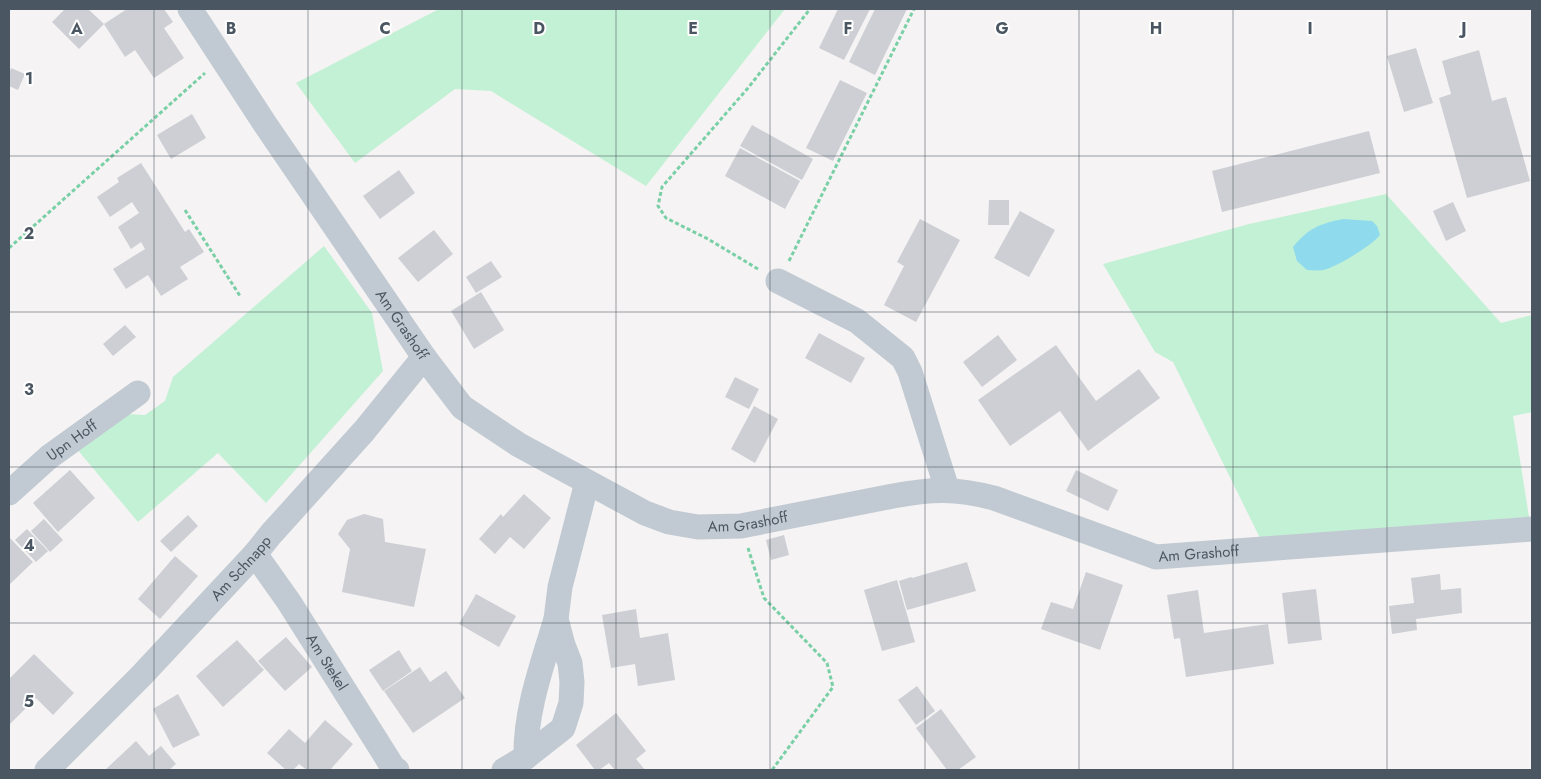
<svg xmlns="http://www.w3.org/2000/svg" width="1541" height="779" font-family="Jost,sans-serif">
<rect width="100%" height="100%" fill="#f5f3f3"/>
<g fill="#c3f1d5">
<polygon points="439,9 785,9 646,186 491,91 455,89 355,163 296,83"/>
<polygon points="1386,194 1501,323 1532,315 1532,412 1513,416 1529,517 1260,538 1173,362 1155,352 1103,264 1249,224"/>
<polygon points="324,246 372,313 383,371 266,503 218,453 138,522 76,448 126,414 145,415 165,401 173,377"/>
</g>
<path fill="#90daee" d="M1343,219L1372,221L1377,226L1380,235C1371,246 1337,267 1323,270C1318,271 1312,270 1307,270L1297,261L1293,247C1309,228 1319,224 1343,219Z"/>
<g fill="#cdcfd5">
<polygon points="65,9 88,9 104,24 79,49 52,22"/>
<polygon points="127,9 164,9 173,22 164,28 184,58 154,78 135,50 125,57 104,24"/>
<polygon points="838,9 870,9 844,60 819,48"/>
<polygon points="875,9 907,9 875,75 849,62"/>
<polygon points="1416,48 1433,103 1404,112 1387,56"/>
<polygon points="1479,50 1492,101 1506,97 1530,181 1467,198 1439,98 1451,94 1442,61"/>
<polygon points="11,68 25,74 18,90 9,86 9,74"/>
<polygon points="840,80 867,93 833,161 806,148"/>
<polygon points="192,114 206,138 171,159 157,135"/>
<polygon points="752,125 813,159 802,180 740,146"/>
<polygon points="1369,131 1380,173 1222,212 1212,171"/>
<polygon points="740,148 800,181 785,209 725,176"/>
<polygon points="141,163 185,232 189,229 204,252 180,267 188,279 161,296 148,275 126,289 113,269 145,249 141,242 131,249 118,227 139,213 132,202 110,217 97,197 119,182 117,178"/>
<polygon points="399,170 415,193 380,219 363,196"/>
<polygon points="989,200 1009,200 1009,225 988,225"/>
<polygon points="1453,202 1466,231 1446,241 1433,211"/>
<polygon points="1020,211 1055,230 1029,277 994,258"/>
<polygon points="920,219 960,240 916,322 884,305 904,266 897,262"/>
<polygon points="434,230 453,254 418,282 398,258"/>
<polygon points="491,261 502,277 476,293 466,277"/>
<polygon points="481,292 504,330 474,349 451,311"/>
<polygon points="125,325 136,337 113,356 103,344"/>
<polygon points="819,333 865,358 851,383 805,358"/>
<polygon points="998,335 1017,360 982,387 963,362"/>
<polygon points="1056,345 1096,401 1139,369 1160,398 1088,451 1060,411 1010,446 978,400"/>
<polygon points="735,377 759,389 749,409 725,397"/>
<polygon points="754,406 778,419 755,463 731,449"/>
<polygon points="70,470 95,498 58,532 33,503"/>
<polygon points="1076,470 1118,490 1108,511 1066,491"/>
<polygon points="524,494 551,518 524,549 510,537 495,554 479,539 501,514 503,517"/>
<polygon points="364,514 383,519 385,542 426,549 414,607 342,592 350,549 338,534 347,520"/>
<polygon points="188,515 198,526 171,552 160,541"/>
<polygon points="44,519 63,540 50,552 31,531"/>
<polygon points="27,529 48,551 36,562 15,540"/>
<polygon points="784,535 789,555 771,560 766,540"/>
<polygon points="9,537 33,562 9,585"/>
<polygon points="175,556 198,576 160,619 138,599"/>
<polygon points="967,562 976,591 907,610 899,581 911,577 912,578"/>
<polygon points="1086,572 1123,585 1100,650 1041,629 1051,602 1073,609"/>
<polygon points="1440,574 1441,590 1461,588 1462,613 1416,619 1417,630 1392,634 1389,606 1414,603 1411,578"/>
<polygon points="897,580 915,642 882,651 864,590"/>
<polygon points="1316,589 1322,640 1288,644 1282,593"/>
<polygon points="1198,590 1204,633 1268,624 1274,664 1186,677 1180,638 1174,639 1167,595"/>
<polygon points="476,594 516,616 499,647 459,624"/>
<polygon points="636,609 640,638 668,633 675,680 638,686 635,664 611,668 602,615"/>
<polygon points="286,637 312,667 285,691 258,661"/>
<polygon points="237,640 264,670 223,707 196,676"/>
<polygon points="399,650 412,671 383,691 369,670"/>
<polygon points="34,654 74,693 53,715 36,698 10,724 9,723 9,679"/>
<polygon points="420,667 430,682 446,671 465,698 413,733 384,691"/>
<polygon points="917,686 935,711 916,725 898,700"/>
<polygon points="178,694 200,735 173,748 153,709"/>
<polygon points="941,709 976,757 958,770 947,770 916,728"/>
<polygon points="616,713 646,751 636,759 645,770 615,770 609,763 599,770 595,770 576,745"/>
<polygon points="325,720 353,744 330,770 307,770 299,764 293,770 286,770 267,753 289,729 305,743"/>
<polygon points="136,741 149,756 161,746 176,764 169,770 105,770"/>
</g>
<g fill="none" stroke-linecap="round" stroke-linejoin="round">
<g stroke="#7ad0a6" stroke-width="3" stroke-dasharray="4 2.5" stroke-linecap="butt">
<polyline points="185,210 240,296"/>
<polyline points="9,248 205,73"/>
<polyline points="789,261 914,9"/>
<polyline points="758,269 708,239 666,218 658,206 662,187 748,88 810,9"/>
<polyline points="748,548 764,598 827,663 833,687 772,770"/>
</g>
<g stroke="#c1cad2" stroke-width="25">
<path id="s1" d="M190,9L265,124L424,357L462,407L519,445L645,513L669,522L698,527L741,526L893,496C932,489 955,488 994,498L1156,557L1532,529"/>
<polyline points="778,281 857,321 903,358 910,372 947,489"/>
<path id="s2" d="M9,493L49,457L138,393"/>
<path id="s3" d="M255,554L289,602L394,769L397,770"/>
<path d="M526,757C525,710 543,663 556,619"/>
<path id="s4" d="M47,770L142,675L255,554L271,534L364,431L424,357"/>
<polyline points="504,770 526,757 563,728 571,703 572,682 570,663 563,645 556,619 560,587 587,482"/>
</g>
</g>
<path fill="none" stroke="#4a5661" stroke-width="1" stroke-opacity="0.55" d="M154,9V770M308,9V770M462,9V770M616,9V770M770,9V770M925,9V770M1079,9V770M1233,9V770M1387,9V770M9,156H1532M9,312H1532M9,467H1532M9,623H1532"/>
<g text-anchor="middle" stroke-width="4" stroke-linejoin="round" paint-order="stroke">
<g font-size="15" fill="#4a5661" stroke="#fff">
<text dy="5" stroke="none"><textPath href="#s1" startOffset="380">Am Grashoff</textPath></text>
<text dy="5" stroke="none"><textPath href="#s2" startOffset="82">Upn Hoff</textPath></text>
<text dy="5" stroke="none"><textPath href="#s1" startOffset="799">Am Grashoff</textPath></text>
<text dy="5" stroke="none"><textPath href="#s1" startOffset="1264">Am Grashoff</textPath></text>
<text dy="5" stroke="none"><textPath href="#s4" startOffset="280">Am Schnapp</textPath></text>
<text dy="5" stroke="none"><textPath href="#s3" startOffset="130">Am Stekel</textPath></text>
</g>
</g>
<g font-size="16" text-anchor="middle" font-weight="bold" fill="#4a5661" stroke="#fff" stroke-width="4" stroke-linejoin="round" paint-order="stroke">
<text x="77" y="34">A</text>
<text x="231" y="34">B</text>
<text x="385" y="34">C</text>
<text x="539" y="34">D</text>
<text x="693" y="34">E</text>
<text x="848" y="34">F</text>
<text x="1002" y="34">G</text>
<text x="1156" y="34">H</text>
<text x="1310" y="34">I</text>
<text x="1464" y="34">J</text>
<text x="29" y="84">1</text>
<text x="29" y="239">2</text>
<text x="29" y="395">3</text>
<text x="29" y="551">4</text>
<text x="29" y="707">5</text>
</g>
<rect width="1541" height="779" fill="none" stroke="#4a5661" stroke-width="20"/>
</svg>
